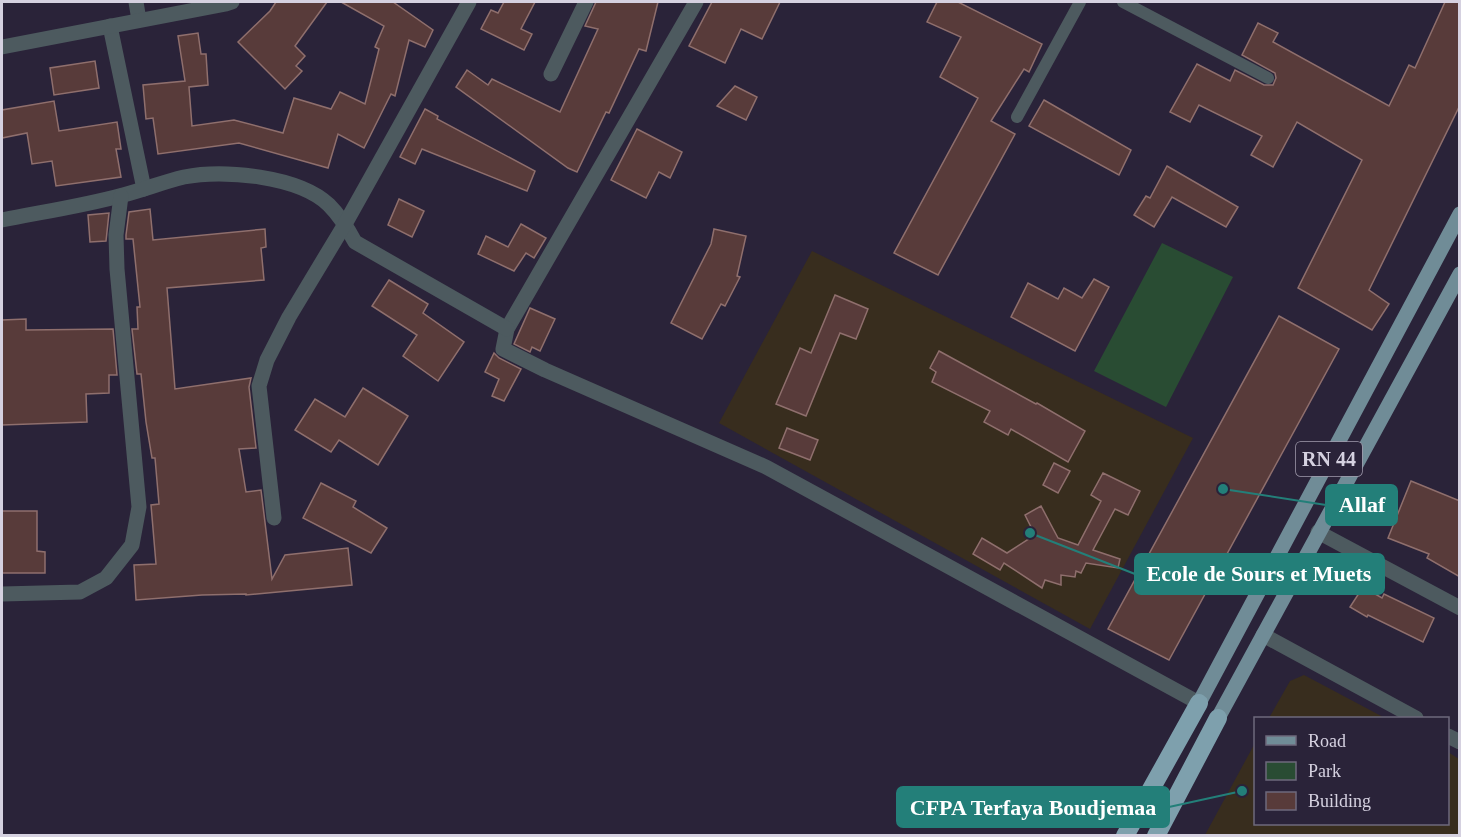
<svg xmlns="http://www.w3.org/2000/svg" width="1461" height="837" font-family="'Times New Roman',serif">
<rect width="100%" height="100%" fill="#2a2339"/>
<g fill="#382d1e">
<polygon points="812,251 1193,438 1090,629 719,423"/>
<polygon points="1304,675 1385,718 1269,718 1290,681"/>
<polygon points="1255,743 1256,824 1448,824 1448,752 1459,759 1459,835 1205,835"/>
</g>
<polygon fill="#294c33" points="1162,243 1233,277 1166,407 1094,371"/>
<g fill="#583b3a" stroke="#8f6f6d" stroke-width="1.5">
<polygon points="276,2 327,2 295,46 305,56 296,66 302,71 285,89 238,42 270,11"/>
<polygon points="341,2 393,2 433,30 425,47 409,40 395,96 391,94 364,148 338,134 328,168 239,143 158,154 153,118 146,119 143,85 185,81 178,36 198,33 201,54 206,54 208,85 189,87 192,126 234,120 283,133 294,98 331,109 340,92 365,104 379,49 375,47 384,26"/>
<polygon points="504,2 535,2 521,29 532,34 524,50 481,29 491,10 498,13"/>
<polygon points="596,2 658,2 646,51 639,49 609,113 606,112 577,172 568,168 456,87 467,70 488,85 492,79 560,112 598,29 585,26"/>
<polygon points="712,2 780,2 762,39 741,29 725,63 689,46"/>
<polygon points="937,2 958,2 1042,44 1029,72 1024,69 991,121 1015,134 938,275 894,253 978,98 940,77 961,37 927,22"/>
<polygon points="1445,2 1460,2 1460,105 1369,290 1389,304 1372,330 1298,288 1362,160 1297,122 1273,167 1251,155 1262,136 1199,105 1190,122 1170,112 1197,64 1230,81 1235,70 1264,85 1273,85 1276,78 1275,73 1242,55 1258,23 1278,33 1273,42 1389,106 1409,65 1415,68"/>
<polygon points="95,61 99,88 54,95 50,68"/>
<polygon points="735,86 757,97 746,120 717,106"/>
<polygon points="1044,100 1131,150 1119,175 1029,126"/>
<polygon points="54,101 59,131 117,122 121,149 116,149 121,177 56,186 52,161 32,164 27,133 2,138 2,110"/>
<polygon points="425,109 438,116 437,119 535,171 527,191 422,149 415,164 400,157"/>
<polygon points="637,129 682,152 670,178 659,172 646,198 611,180"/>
<polygon points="1167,166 1238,207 1226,227 1172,197 1154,227 1134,215 1146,196 1150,198"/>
<polygon points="399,199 424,211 412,237 388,225"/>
<polygon points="150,209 153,240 265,229 266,247 261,248 264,280 167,288 175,389 251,378 249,387 256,448 239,449 246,492 261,490 272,579 285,555 348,548 352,585 246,595 246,594 202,595 136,600 134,565 156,564 151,505 159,504 155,458 152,458 146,422 141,374 137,374 132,329 138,329 137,307 140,307 133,239 126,239 126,235 129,212"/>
<polygon points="109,213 106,241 90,242 88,215"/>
<polygon points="521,224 546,238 534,258 526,253 514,271 478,254 486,236 508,247"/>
<polygon points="714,229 746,236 737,276 740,277 725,306 721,304 702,339 671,323 711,244"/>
<polygon points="1094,279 1109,287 1075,351 1011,317 1028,283 1058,299 1064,288 1082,298"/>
<polygon points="389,280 428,304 423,313 464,342 438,381 403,356 417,335 372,306"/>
<polygon points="835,295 868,309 856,339 840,333 806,416 776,404 800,348 811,353"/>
<polygon points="530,308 555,319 540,351 532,347 530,352 514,344"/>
<polygon points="1279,316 1339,349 1169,660 1108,629"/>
<polygon points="26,319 26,330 113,329 117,375 109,375 109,393 86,394 87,422 2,425 2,320"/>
<polygon points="939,351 1036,404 1037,403 1085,431 1068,462 1011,429 1008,435 984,422 990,411 932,382 936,372 930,368"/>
<polygon points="494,353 499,358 521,369 504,401 492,396 499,379 485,372"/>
<polygon points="363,388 408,416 378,465 339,440 331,452 295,430 315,399 345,417"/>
<polygon points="787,428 818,440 810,460 779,448"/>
<polygon points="1054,463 1070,471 1058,493 1043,485"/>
<polygon points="1103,473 1140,491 1128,515 1115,509 1093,550 1120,559 1118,568 1086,563 1081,573 1076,571 1075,577 1061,575 1061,585 1045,580 1042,588 1004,563 1000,570 973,554 982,538 1007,553 1035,535 1025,515 1041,506 1058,538 1078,545 1101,501 1091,495"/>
<polygon points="1411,481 1460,501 1460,577 1427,558 1429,554 1388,538"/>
<polygon points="321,483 356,501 353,507 387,528 371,553 303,518"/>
<polygon points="2,511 37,511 37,551 45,552 45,573 2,573"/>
<polygon points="1363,587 1382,598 1384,594 1434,618 1423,642 1368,615 1367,617 1350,607"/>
</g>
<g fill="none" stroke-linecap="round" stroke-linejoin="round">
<g stroke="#4d5a5f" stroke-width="12">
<polyline points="1123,2 1268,78"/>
<polyline points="1017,117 1080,2"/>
</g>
<g stroke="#4d5a5f" stroke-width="15">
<polyline points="136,2 139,20"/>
<polyline points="696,2 507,329 503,349 545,370 766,467 1199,703"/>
<polyline points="110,26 144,189"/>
<polyline points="2,47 226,4 232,2"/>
<polyline points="551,74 586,2"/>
<path d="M2,220C42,212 83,206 123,195C143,190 163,182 184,177C223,169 299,176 329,205C339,215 348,229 355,242L507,329"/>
<polyline points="274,518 259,386 267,360 289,317 345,224 469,2"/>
<polyline points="1318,532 1460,608"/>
<polyline points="2,594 80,592 106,578 132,545 139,507 117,269 116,235 121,196"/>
<polyline points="1263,635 1416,718"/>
<polyline points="1448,736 1460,742"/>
</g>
<g stroke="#708c97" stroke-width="15">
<polyline points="1199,703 1460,214"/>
<polyline points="1218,718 1460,274"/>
</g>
<g stroke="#7ea0ad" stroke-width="18">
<polyline points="1125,836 1199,703"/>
<polyline points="1156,836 1218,718"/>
</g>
</g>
<g text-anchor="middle" stroke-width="4.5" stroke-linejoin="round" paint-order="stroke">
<rect fill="#2a2339" stroke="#a29dae" stroke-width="1.5" x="1296" y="442" width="66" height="34" rx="4.5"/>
<g font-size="20" font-weight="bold" fill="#d5d1e0">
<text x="1329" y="466">RN 44</text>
</g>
</g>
<path fill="none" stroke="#237f79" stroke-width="2" d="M1223 489L1326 505M1030 533L1135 574M1242 791L1169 807"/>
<g fill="#237f79" stroke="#2a2339" stroke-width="2">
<circle cx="1223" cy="489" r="6"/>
<circle cx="1030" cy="533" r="6"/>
<circle cx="1242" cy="791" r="6"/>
</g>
<g fill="#237f79" stroke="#237f79" stroke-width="2">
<rect x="1326" y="485" width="71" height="40" rx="6"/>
<rect x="1135" y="554" width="249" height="40" rx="6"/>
<rect x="897" y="787" width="272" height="40" rx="6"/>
</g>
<g font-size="22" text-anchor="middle" font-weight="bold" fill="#fff">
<text x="1362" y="512">Allaf</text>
<text x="1259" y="581">Ecole de Sours et Muets</text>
<text x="1033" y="815">CFPA Terfaya Boudjemaa</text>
</g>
<rect width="1461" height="837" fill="none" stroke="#d5d1e0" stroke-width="6"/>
<rect x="1254" y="717" width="195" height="108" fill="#2a2339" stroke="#6e697c" stroke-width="1.5"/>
<rect x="1266" y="736" width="30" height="9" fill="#708c97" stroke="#6e697c" stroke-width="1.5"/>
<text x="1308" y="747" font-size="18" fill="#d5d1e0">Road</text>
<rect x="1266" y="762" width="30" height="18" fill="#294c33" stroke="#6e697c" stroke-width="1.5"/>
<text x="1308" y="777" font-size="18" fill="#d5d1e0">Park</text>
<rect x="1266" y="792" width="30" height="18" fill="#583b3a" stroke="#6e697c" stroke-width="1.5"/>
<text x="1308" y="807" font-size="18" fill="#d5d1e0">Building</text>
</svg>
